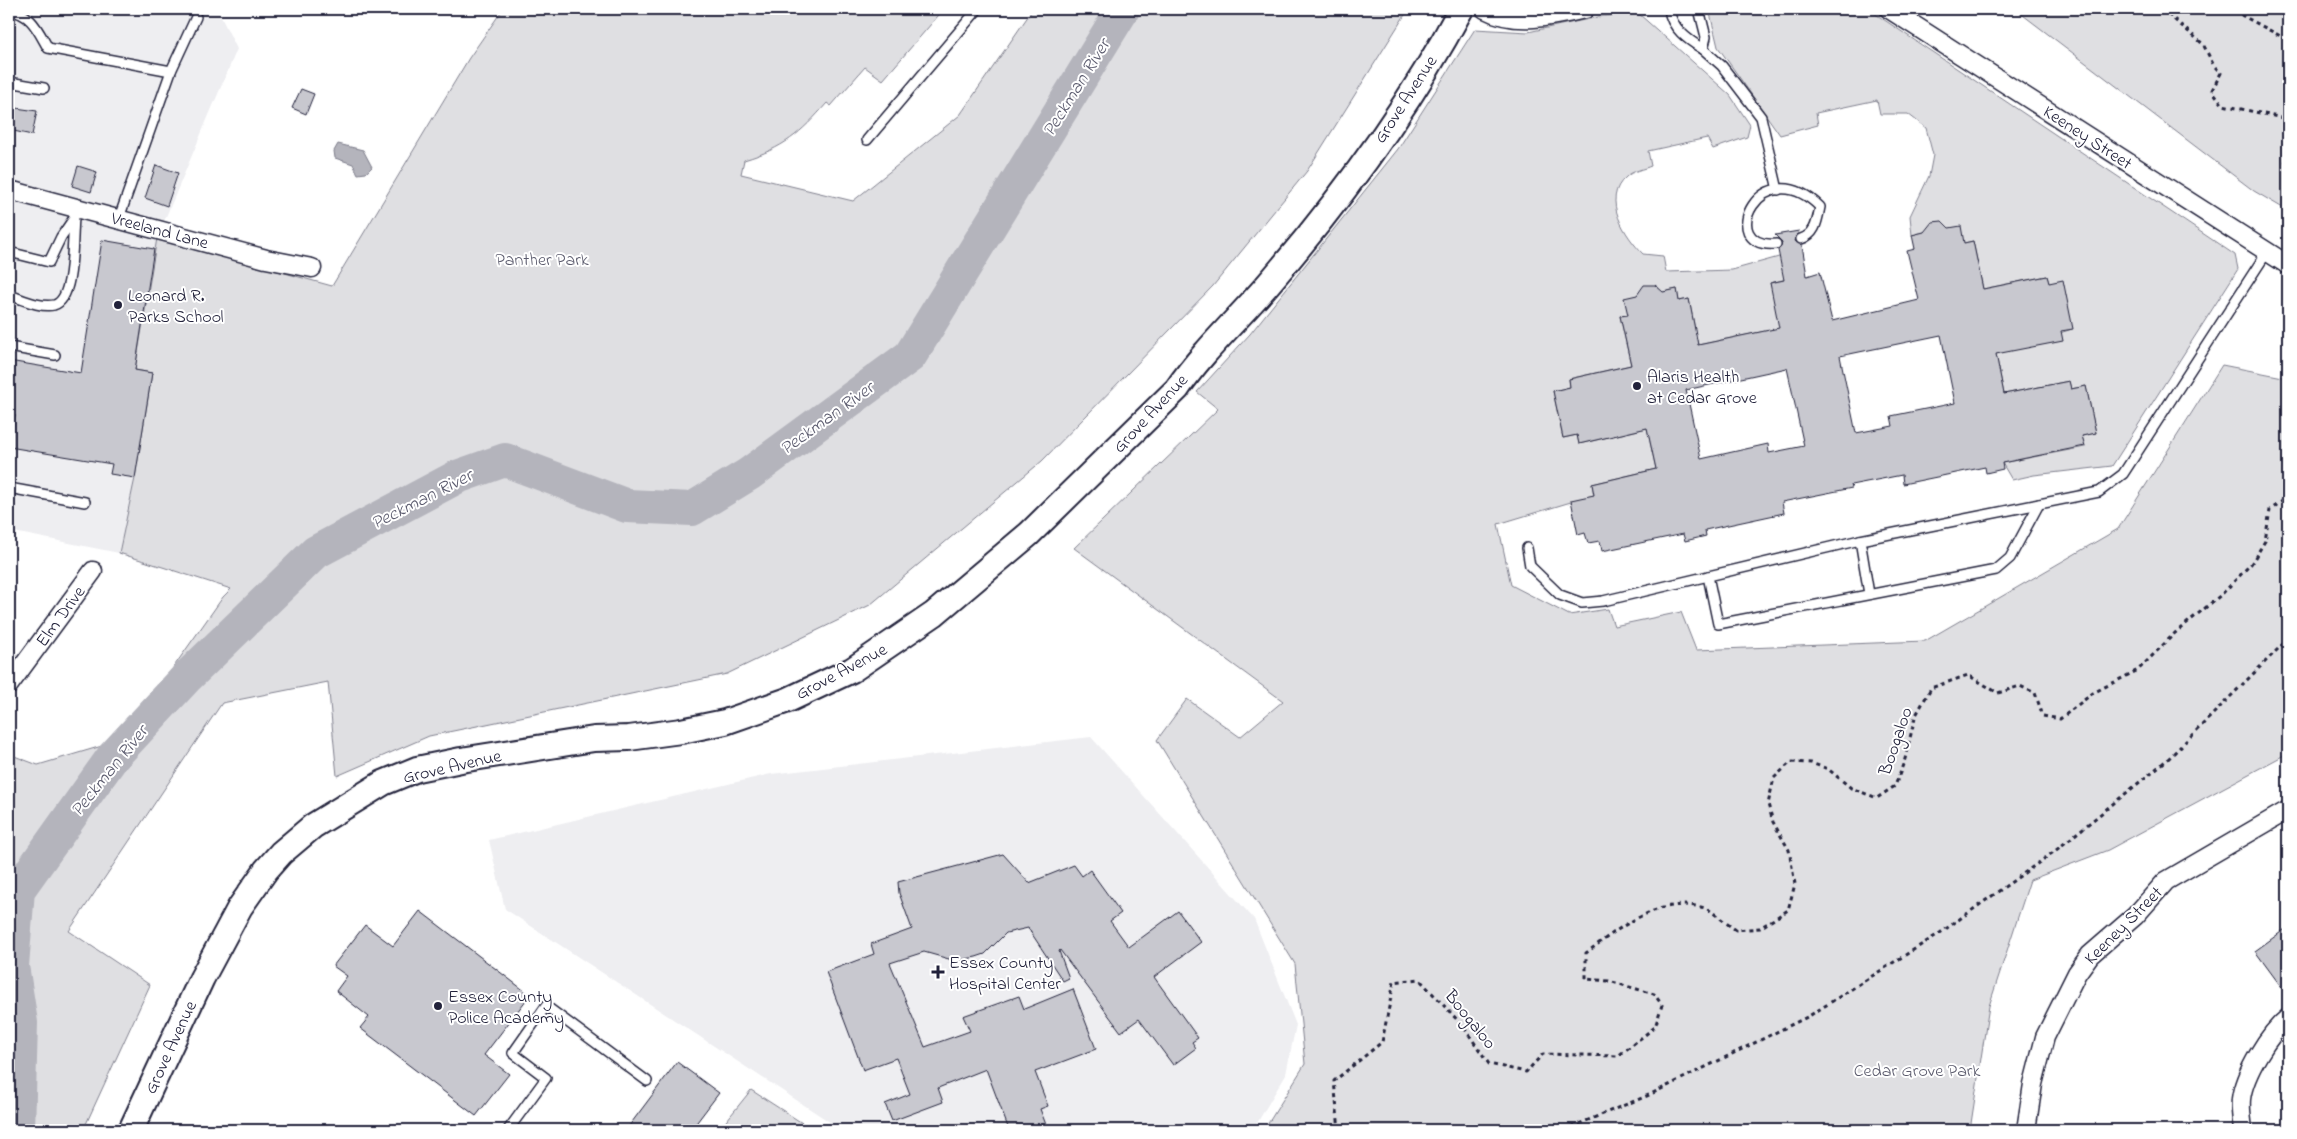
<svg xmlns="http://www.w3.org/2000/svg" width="2297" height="1139" font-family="'Indie Flower',sans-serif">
<rect width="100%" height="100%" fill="#fff"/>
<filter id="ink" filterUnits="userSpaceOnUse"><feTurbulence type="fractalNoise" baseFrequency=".02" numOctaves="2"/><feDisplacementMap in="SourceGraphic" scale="10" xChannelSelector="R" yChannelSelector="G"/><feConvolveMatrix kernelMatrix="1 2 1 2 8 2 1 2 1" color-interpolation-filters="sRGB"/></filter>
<g filter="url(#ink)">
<g fill="#eeeef1">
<polygon points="9,9 217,9 237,49 157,238 135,369 152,373 135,478 119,553 9,531"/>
<polygon points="1091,737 1254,919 1296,1025 1286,1074 1253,1130 842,1130 505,909 489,840 771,774"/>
</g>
<g fill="#dfdfe2" stroke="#80808e">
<path d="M503,9H944L883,80L865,67L831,106L827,103C800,134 784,148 744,160L741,174L853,201L960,115L1033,9L1408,10L1307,171L1213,286L1042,461L870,605L727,674L429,736L337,776L328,682L222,703L69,931L150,985L86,1124L82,1130H9V754L38,765L122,740L223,597L231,589L119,553L135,478L152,373L135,370L157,238L332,286L469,58Z"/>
<polygon points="1709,9 1868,9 2235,255 2238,269 2112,466 2034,475 2012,480 2002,463 2085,447 2082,436 2096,433 2086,386 2071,389 2069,381 2004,394 1996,354 2072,329 2049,283 2047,276 1983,289 1973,241 1964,243 1942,221 1924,232 1912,235 1910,216 1929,176 1933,155 1926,128 1908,114 1880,114 1877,100 1816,113 1818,125 1780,135 1718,47"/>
<polygon points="2015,9 2288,9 2288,211 2254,191"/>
<path d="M1639,14L1730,95L1750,125L1747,137L1713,149L1707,138L1648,151L1651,166C1644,169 1632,171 1626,177C1600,199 1626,237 1643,254L1663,256L1666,272L1732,270L1786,255L1791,278L1770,283L1785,327L1698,345L1689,299L1679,301L1677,289L1663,292L1655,285L1628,315L1620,316L1631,365L1569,379L1570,387L1553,391L1563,438L1577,435L1579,444L1647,428L1656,469L1592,484L1594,495L1498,524L1511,585L1569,615L1608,609L1614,626L1681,612L1696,650L1925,641L2118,529L2222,365L2288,378V753L2108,850L2030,880L1989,1006L1970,1130H1264L1305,1064L1295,964L1157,740L1187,699L1240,737L1283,701L1074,548L1218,409L1197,392L1250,334L1398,149L1475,29L1528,32L1603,16Z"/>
<polygon points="751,1090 813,1130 719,1130"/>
</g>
<polygon fill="#b4b4bc" stroke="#7a7a88" points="338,144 363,150 372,167 366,173 358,174 353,164 335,158 334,151"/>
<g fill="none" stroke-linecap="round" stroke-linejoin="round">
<polyline stroke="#b4b4bc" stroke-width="34" points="18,1130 21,1023 12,966 18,890 112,758 187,677 316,552 457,477 505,460 627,506 692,509 749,474 910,356 1123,9"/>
</g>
<g fill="#c8c8cf" stroke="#22223b" fill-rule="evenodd">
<polygon points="301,89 314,94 306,114 292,108"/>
<polygon points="9,107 37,111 32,135 9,130"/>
<polygon points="156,165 178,173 167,206 145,198"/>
<polygon points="78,166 97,172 91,192 72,186"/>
<path d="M1942,221L1949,228L1961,226L1964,243L1973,241L1983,289L2047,276L2049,283L2063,280L2073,329L2061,331L2063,341L1996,354L2004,394L2069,381L2071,389L2086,386L2096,433L2082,436L2085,446L2002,463L2003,469L1986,473L1985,467L1903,484L1902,475L1851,485L1852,488L1782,502L1784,513L1705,530L1706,536L1685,541L1683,534L1602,551L1600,541L1588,543L1585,533L1578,535L1571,500L1594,495L1592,484L1656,469L1647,428L1579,444L1577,435L1563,438L1553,391L1570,387L1569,379L1631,365L1620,316L1628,315L1624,298L1637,295L1644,285H1655L1663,292L1677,289L1679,301L1689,299L1698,345L1779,328L1770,283L1784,280L1778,250L1781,247L1782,242L1775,235L1799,231L1795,241L1802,245L1807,276L1820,272L1832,321L1919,300L1907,251L1915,249L1912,235L1924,232L1932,222ZM1941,335L1955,403L1891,416L1893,426L1856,433L1840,356ZM1787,368L1804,446L1769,453L1768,444L1701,459L1686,390Z"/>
<polygon points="102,240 154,249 135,370 152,373 135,478 110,474 112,464 9,447 15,415 9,414 9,361 81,373"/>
<polygon points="1003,854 1029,883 1074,865 1082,876 1090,870 1121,913 1110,921 1129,947 1178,911 1201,942 1154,977 1198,1038 1192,1042 1196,1048 1173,1065 1139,1019 1121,1032 1060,950 1059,951 1069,978 1063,981 1028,928 1006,933 985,954 976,957 956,961 924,952 890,963 925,1047 970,1031 963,1016 1019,996 1024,1009 1073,989 1096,1049 1035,1072 1048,1106 1040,1109 1048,1130 1009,1130 986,1069 938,1088 943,1102 892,1121 885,1104 910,1094 896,1058 863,1070 826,972 874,954 871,944 912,929 899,893 898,882"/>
<polygon points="420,911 530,995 484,1055 509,1074 476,1116 360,1028 369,1017 336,991 347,976 333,966 365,925 393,946"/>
<polygon points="2288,927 2288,996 2255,951"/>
<polygon points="677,1062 719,1093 691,1130 626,1130"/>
</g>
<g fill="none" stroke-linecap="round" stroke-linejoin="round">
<g stroke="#22223b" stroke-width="12">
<g id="lane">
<path d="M1669,9C1671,28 1688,40 1703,49L1706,37L1699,9"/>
<path d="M9,10C32,14 37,29 48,48L171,71"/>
<polyline points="1703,49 1722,66 1761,117 1778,190"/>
<polyline points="9,82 44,88"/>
<polyline points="867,140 978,9"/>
<polyline points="119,218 171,71 196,17"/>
<path d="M1776,244C1714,249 1761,149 1820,207C1817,221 1816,234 1801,239"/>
<polyline points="9,252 49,262 61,237 72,221"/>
<path d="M9,295C22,299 40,308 54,305C77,299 71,227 75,209"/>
<polyline points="9,347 55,355"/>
<polyline points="9,488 85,502"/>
<polyline points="1860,540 1869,594"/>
<polyline points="1527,548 1530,566 1560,595 1582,603 1603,601 1860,540 2099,492 2123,474 2267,252"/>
<polyline points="1708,576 1718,624 1996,570 2010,558 2039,504"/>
<polyline points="508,1130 546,1078 513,1053 546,1006 647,1081"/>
</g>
</g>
<g stroke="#22223b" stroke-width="21">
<g id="street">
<path d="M1485,9C1517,26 1552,16 1585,9"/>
<polyline points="1889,9 2288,265"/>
<polyline points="9,190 266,259 312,268"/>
<polyline points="9,685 93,571"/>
<polyline points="2026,1130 2033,1084 2045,1037 2077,973 2090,955 2135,916 2166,881 2288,810"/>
<path d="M2243,1130C2242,1120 2240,1109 2241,1099C2244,1074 2269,1033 2288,1018"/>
</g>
</g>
<g stroke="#22223b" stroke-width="28">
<path id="secondary" d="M131,1130L202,978L240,907L266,870L281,853L313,826L383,783L417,769L461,760L594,739L629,738L681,731L725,722L788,700L852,670L934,614L1029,534L1177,389C1203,351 1239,318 1269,283C1341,199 1409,107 1461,9"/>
</g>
<g stroke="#22223b" stroke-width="3" stroke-dasharray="4 4" stroke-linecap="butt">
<polyline points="2162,9 2203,44 2214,66 2221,73 2212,90 2223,105 2287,119 2288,123"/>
<polyline points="2235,9 2243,16 2288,40"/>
<polyline points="2288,153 2286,161 2288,170"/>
<path d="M1339,1130L1334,1081L1382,1042L1394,982L1419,979L1463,1026L1489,1064L1526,1072L1543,1054L1618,1056L1655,1027L1662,1005L1654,994L1609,981L1586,979V953C1619,928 1660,895 1705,908C1710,909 1729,926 1736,930L1760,928L1788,910L1795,884L1789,850L1773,822L1768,804L1774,778L1791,762L1811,763L1828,769L1851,788L1877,798L1895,786L1905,759L1915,717L1931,688L1968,675L1998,693L2020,686L2035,693L2043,716L2060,719L2093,693L2138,670L2175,633L2222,594L2251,564L2265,541L2270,510L2288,497"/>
<polyline points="1564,1130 1649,1095 1809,1016 1940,933 2055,851 2168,759 2288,639"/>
</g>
<use href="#lane" stroke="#fff" stroke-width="9"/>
<use href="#street" stroke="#fff" stroke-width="18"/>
<use href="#secondary" stroke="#fff" stroke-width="24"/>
</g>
</g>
<g fill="#22223b" stroke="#fff" stroke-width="2">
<circle cx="118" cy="305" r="5"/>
<circle cx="1637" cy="386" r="5"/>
<path d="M935.5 964.5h5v5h5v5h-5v5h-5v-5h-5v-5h5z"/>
<circle cx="438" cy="1006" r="5"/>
</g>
<g text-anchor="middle" stroke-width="4" stroke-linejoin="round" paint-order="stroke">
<g font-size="18" fill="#22223b" stroke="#fff">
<text transform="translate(1405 99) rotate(-57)" y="6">Grove Avenue</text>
<text transform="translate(2088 137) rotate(33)" y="6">Keeney Street</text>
<text transform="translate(160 230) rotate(15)" y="6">Vreeland Lane</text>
<text transform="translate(1150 413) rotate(-47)" y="6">Grove Avenue</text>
<text transform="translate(60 616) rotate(-54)" y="6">Elm Drive</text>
<text transform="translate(841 671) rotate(-28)" y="6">Grove Avenue</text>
<text transform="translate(1895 741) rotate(-71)" y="6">Boogaloo</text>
<text transform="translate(452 766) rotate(-13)" y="6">Grove Avenue</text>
<text transform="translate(2123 925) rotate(-45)" y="6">Keeney Street</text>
<text transform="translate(1471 1019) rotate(51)" y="6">Boogaloo</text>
<text transform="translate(170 1047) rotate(-65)" y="6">Grove Avenue</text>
</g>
<g font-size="18" fill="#5b5b6d" stroke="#fff">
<text x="542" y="265">Panther Park</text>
<text x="1917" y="1076">Cedar Grove Park</text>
</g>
<g font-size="18" fill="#22223b" stroke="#fff" text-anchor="start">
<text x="128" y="301">Leonard R.<tspan x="128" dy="21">Parks School</tspan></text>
<text x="1647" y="382">Alaris Health<tspan x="1647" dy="21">at Cedar Grove</tspan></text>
<text x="949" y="968">Essex County<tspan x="949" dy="21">Hospital Center</tspan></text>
<text x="448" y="1002">Essex County<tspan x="448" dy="21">Police Academy</tspan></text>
</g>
<g font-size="19" font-style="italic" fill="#5c5c6f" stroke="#fff">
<text transform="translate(1075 87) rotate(-58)" y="7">Peckman River</text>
<text transform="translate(826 417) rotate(-36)" y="7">Peckman River</text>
<text transform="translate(421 498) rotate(-27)" y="7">Peckman River</text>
<text transform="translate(108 770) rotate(-51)" y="7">Peckman River</text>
</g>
</g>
<rect width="2297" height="1139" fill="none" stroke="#fff" stroke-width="30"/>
<rect x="15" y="15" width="2267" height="1109" fill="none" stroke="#22223b" stroke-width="2" filter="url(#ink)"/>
</svg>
